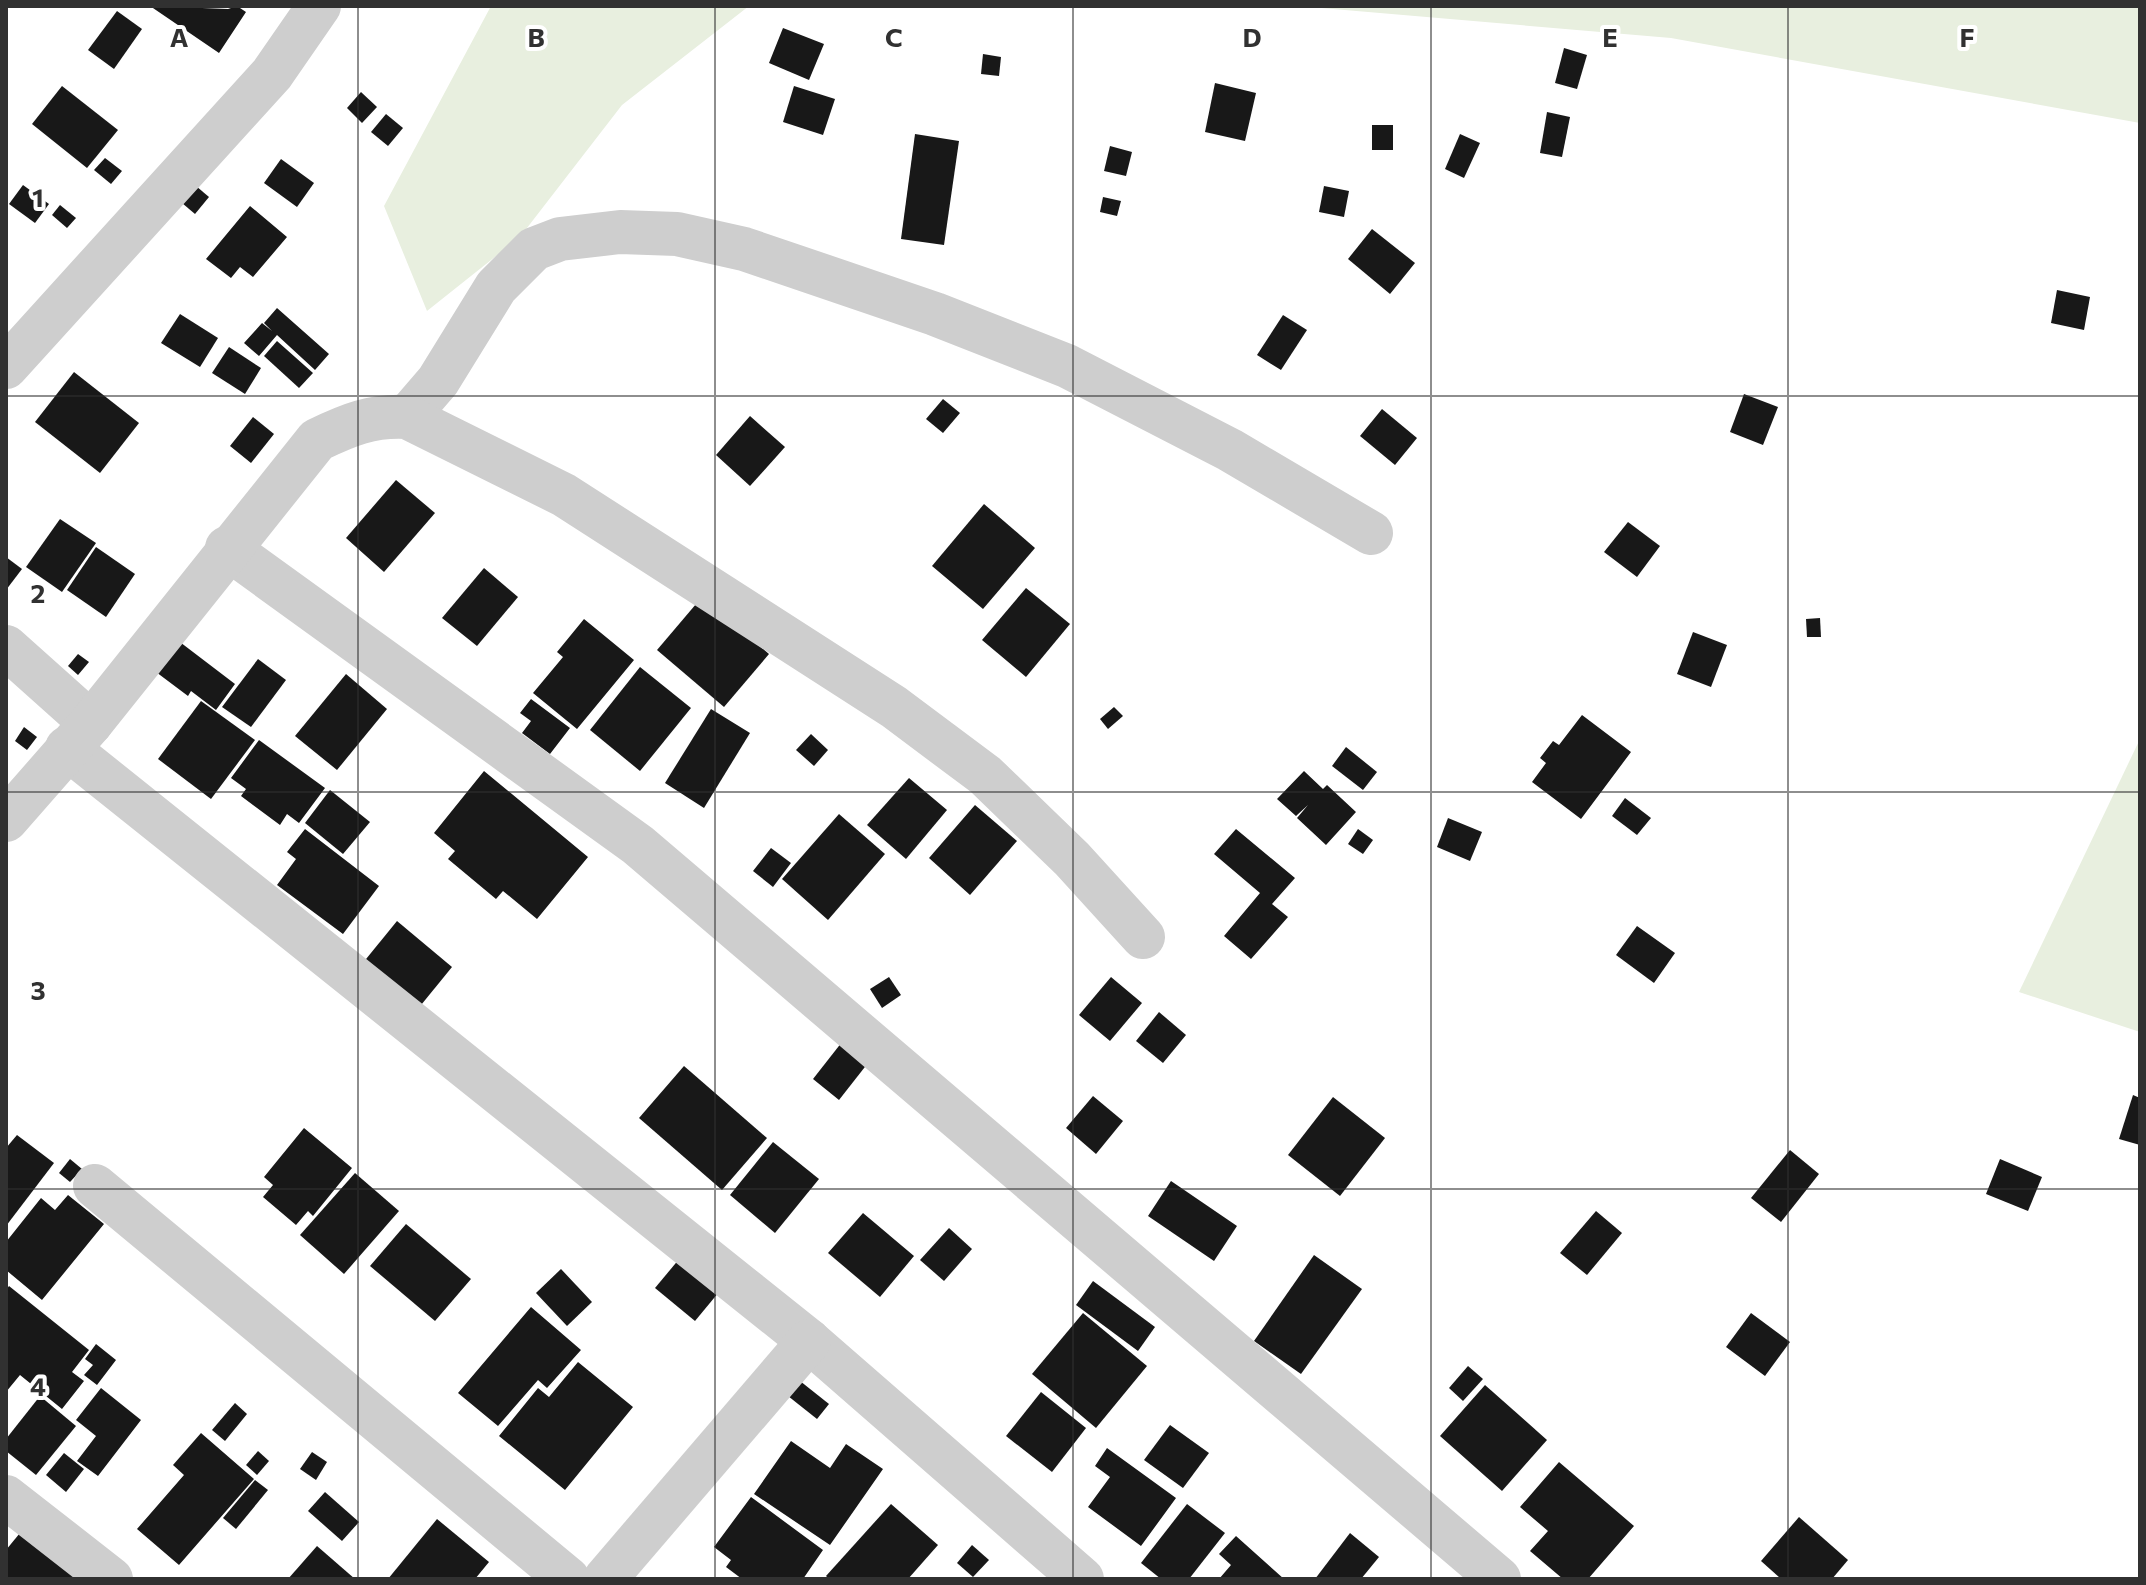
<svg xmlns="http://www.w3.org/2000/svg" width="2146" height="1585" font-family="Commissioner,sans-serif">
<rect width="100%" height="100%" fill="#fff"/>
<g fill="#e8efdf">
<polygon points="491,6 749,6 622,105 520,237 427,311 384,206"/>
<polygon points="1298,6 2140,6 2140,123 1671,38"/>
<polygon points="2140,739 2140,1032 2019,992"/>
</g>
<g fill="#181818">
<polygon points="150,6 228,9 237,6 246,12 219,53"/>
<polygon points="117,11 142,29 114,69 88,50"/>
<polygon points="783,28 824,44 809,80 769,63"/>
<polygon points="1564,48 1587,55 1577,89 1555,83"/>
<polygon points="983,54 1001,57 999,76 981,74"/>
<polygon points="1215,83 1256,93 1245,141 1205,132"/>
<polygon points="62,86 118,130 87,168 32,124"/>
<polygon points="794,86 835,99 823,135 783,122"/>
<polygon points="361,92 377,107 362,123 347,108"/>
<polygon points="1547,112 1570,117 1562,157 1540,153"/>
<polygon points="386,114 403,128 388,146 371,132"/>
<rect x="1372" y="125" width="21" height="25"/>
<polygon points="915,134 959,141 944,245 901,239"/>
<polygon points="1460,134 1480,143 1464,178 1445,169"/>
<polygon points="1110,146 1132,152 1126,176 1104,171"/>
<polygon points="105,158 122,171 111,184 94,170"/>
<polygon points="281,159 314,183 297,207 264,183"/>
<polygon points="23,185 49,204 35,223 9,204"/>
<polygon points="196,186 209,197 195,214 182,203"/>
<polygon points="1324,186 1349,191 1344,217 1319,212"/>
<polygon points="1103,197 1121,201 1117,216 1100,212"/>
<polygon points="60,205 76,218 67,228 52,215"/>
<polygon points="250,206 287,237 253,277 240,267 231,278 206,259"/>
<polygon points="1372,229 1415,263 1390,294 1348,259"/>
<polygon points="2057,290 2090,297 2084,330 2051,323"/>
<polygon points="277,308 329,354 315,370 277,335 259,356 244,343 262,323 272,331 264,323"/>
<polygon points="180,314 218,338 200,367 161,343"/>
<polygon points="1283,315 1307,330 1281,370 1257,355"/>
<polygon points="277,341 313,373 299,388 264,356"/>
<polygon points="229,347 261,368 245,394 212,373"/>
<polygon points="74,372 139,423 100,473 35,422"/>
<polygon points="1744,394 1778,407 1763,445 1730,432"/>
<polygon points="943,399 960,413 943,433 926,419"/>
<polygon points="1382,409 1417,438 1395,465 1360,436"/>
<polygon points="750,416 785,447 750,486 716,455"/>
<polygon points="253,417 274,434 251,463 230,446"/>
<polygon points="396,480 435,513 384,572 346,538"/>
<polygon points="984,504 1035,548 983,609 932,566"/>
<polygon points="60,519 96,543 62,592 26,567"/>
<polygon points="1628,522 1660,546 1637,577 1604,552"/>
<polygon points="96,547 135,574 106,617 67,590"/>
<polygon points="6,557 22,569 6,590"/>
<polygon points="484,568 518,597 477,646 442,618"/>
<polygon points="1026,588 1070,624 1026,677 982,640"/>
<polygon points="702,597 769,654 724,707 657,650"/>
<polygon points="1820,618 1821,637 1807,637 1806,619"/>
<polygon points="584,619 634,660 577,729 533,693 563,657 557,652"/>
<polygon points="1693,632 1727,645 1711,687 1677,674"/>
<polygon points="172,636 235,684 216,710 191,691 188,696 148,666"/>
<polygon points="78,654 89,662 78,675 68,666"/>
<polygon points="258,659 286,680 251,727 222,707"/>
<polygon points="640,667 691,708 640,771 590,730"/>
<polygon points="346,674 387,709 337,770 295,736"/>
<polygon points="531,699 570,728 550,754 522,733 531,721 520,713"/>
<polygon points="201,701 255,740 211,799 158,759"/>
<polygon points="1114,707 1123,716 1108,729 1100,719"/>
<polygon points="711,709 750,733 704,808 665,783"/>
<polygon points="1582,715 1631,752 1581,819 1532,782 1546,763 1540,758 1553,741 1559,745"/>
<polygon points="24,727 37,737 27,750 15,741"/>
<polygon points="811,734 828,750 814,766 796,750"/>
<polygon points="259,740 325,788 299,823 287,814 280,825 241,796 246,789 231,778"/>
<polygon points="1346,747 1377,772 1363,790 1332,766"/>
<polygon points="484,771 588,857 537,919 503,891 496,899 448,859 455,851 434,833"/>
<polygon points="1304,771 1323,789 1327,785 1356,812 1326,845 1297,818 1308,805 1296,816 1277,799"/>
<polygon points="909,778 947,810 906,859 867,825"/>
<polygon points="330,790 370,822 343,854 305,823"/>
<polygon points="1625,798 1651,818 1637,835 1612,816"/>
<polygon points="975,805 1017,841 970,895 929,858"/>
<polygon points="839,814 885,854 828,920 782,879"/>
<polygon points="1448,818 1482,832 1470,861 1437,847"/>
<polygon points="305,829 379,886 343,934 277,885 296,859 287,852"/>
<polygon points="1236,829 1295,878 1272,904 1288,917 1251,959 1224,936 1260,893 1214,854"/>
<polygon points="1358,829 1373,840 1363,854 1348,844"/>
<polygon points="771,848 791,863 773,887 753,871"/>
<polygon points="397,921 452,967 417,1010 362,964"/>
<polygon points="1637,926 1675,953 1654,983 1616,955"/>
<polygon points="889,977 901,995 882,1008 870,989"/>
<polygon points="1111,977 1142,1003 1110,1041 1079,1015"/>
<polygon points="1159,1012 1186,1035 1163,1063 1136,1041"/>
<polygon points="842,1042 868,1063 839,1100 813,1079"/>
<polygon points="684,1066 767,1138 722,1190 639,1118"/>
<polygon points="2133,1095 2140,1098 2140,1145 2119,1139"/>
<polygon points="1093,1096 1123,1121 1096,1154 1066,1128"/>
<polygon points="1333,1097 1385,1138 1340,1196 1288,1155"/>
<polygon points="304,1128 352,1168 313,1216 308,1211 296,1225 263,1197 273,1185 264,1177"/>
<polygon points="17,1135 54,1163 6,1226 6,1148"/>
<polygon points="773,1142 819,1179 775,1233 730,1195"/>
<polygon points="1790,1150 1819,1174 1781,1222 1751,1198"/>
<polygon points="70,1159 82,1169 70,1182 59,1173"/>
<polygon points="2000,1159 2042,1177 2028,1211 1986,1194"/>
<polygon points="355,1173 399,1211 344,1274 300,1235"/>
<polygon points="1171,1181 1237,1226 1214,1261 1148,1216"/>
<polygon points="68,1195 104,1224 42,1300 6,1270 6,1242 41,1198 55,1210"/>
<polygon points="1596,1211 1622,1233 1587,1275 1560,1253"/>
<polygon points="863,1213 914,1256 880,1297 828,1253"/>
<polygon points="406,1224 471,1279 435,1321 370,1266"/>
<polygon points="949,1228 972,1249 944,1281 920,1260"/>
<polygon points="1314,1255 1362,1289 1301,1374 1254,1341"/>
<polygon points="680,1258 719,1292 695,1321 655,1288"/>
<polygon points="561,1269 592,1302 567,1326 536,1293"/>
<polygon points="1093,1281 1155,1327 1138,1351 1076,1305"/>
<polygon points="9,1286 89,1350 72,1372 84,1381 62,1409 20,1375 6,1392 6,1290"/>
<polygon points="531,1307 581,1350 547,1388 538,1380 498,1426 458,1393"/>
<polygon points="1083,1313 1147,1366 1096,1428 1032,1374"/>
<polygon points="1751,1313 1790,1342 1765,1376 1726,1347"/>
<polygon points="96,1344 116,1360 97,1385 84,1375 93,1365 85,1359"/>
<polygon points="578,1362 633,1407 565,1490 499,1436 538,1388 549,1397"/>
<polygon points="1468,1366 1483,1379 1463,1401 1449,1388"/>
<polygon points="800,1381 829,1404 817,1419 788,1396"/>
<polygon points="1485,1385 1547,1440 1502,1491 1440,1436"/>
<polygon points="101,1388 141,1420 98,1476 77,1461 96,1436 76,1420"/>
<polygon points="1041,1392 1086,1428 1052,1472 1006,1436"/>
<polygon points="40,1396 76,1426 36,1475 6,1451 6,1439"/>
<polygon points="235,1403 247,1414 225,1441 212,1430"/>
<polygon points="1170,1425 1209,1453 1183,1488 1144,1460"/>
<polygon points="201,1433 254,1479 179,1565 137,1529 184,1475 173,1465"/>
<polygon points="791,1441 830,1468 846,1444 883,1469 830,1545 754,1494"/>
<polygon points="1107,1448 1176,1498 1141,1546 1088,1507 1110,1477 1095,1466"/>
<polygon points="258,1451 269,1461 257,1475 246,1465"/>
<polygon points="312,1452 327,1462 316,1480 300,1469"/>
<polygon points="64,1453 84,1469 66,1492 46,1475"/>
<polygon points="1559,1462 1634,1526 1588,1579 1563,1579 1530,1551 1548,1531 1520,1507"/>
<polygon points="255,1480 268,1490 236,1529 223,1518"/>
<polygon points="325,1492 359,1522 342,1541 308,1511"/>
<polygon points="751,1497 823,1550 803,1579 742,1579 726,1567 731,1560 714,1547"/>
<polygon points="891,1504 938,1545 908,1579 829,1579 826,1576"/>
<polygon points="1187,1504 1225,1533 1189,1579 1161,1579 1141,1563"/>
<polygon points="1799,1517 1848,1560 1832,1579 1781,1579 1761,1561"/>
<polygon points="437,1519 489,1562 475,1579 388,1579"/>
<polygon points="29,1522 78,1579 6,1579 6,1550"/>
<polygon points="1350,1533 1379,1557 1361,1579 1315,1579"/>
<polygon points="1236,1536 1284,1579 1219,1579 1231,1565 1219,1554"/>
<polygon points="972,1545 989,1560 973,1577 957,1563"/>
<polygon points="317,1546 355,1579 288,1579"/>
</g>
<g fill="none" stroke-linecap="round" stroke-linejoin="round">
<g stroke="#cecece" stroke-width="44">
<polyline points="6,367 272,74 319,6"/>
<polyline points="407,417 438,381 496,287 534,249 560,239 620,232 677,234 744,249 935,314 1067,366 1230,450 1371,533"/>
<polyline points="227,548 638,845 1499,1579"/>
<polyline points="6,647 91,723"/>
<polyline points="67,748 809,1341 1082,1579"/>
<path d="M6,820L91,723L317,440C348,425 372,415 407,417L564,495L894,707L985,775L1072,859L1143,937"/>
<polyline points="95,1186 568,1579"/>
<polyline points="6,1497 111,1579"/>
<polyline points="605,1579 809,1341"/>
</g>
</g>
<path fill="none" stroke="#313131" stroke-width="2" stroke-opacity="0.55" d="M358,6V1579M715,6V1579M1073,6V1579M1431,6V1579M1788,6V1579M6,396H2140M6,792H2140M6,1189H2140"/>
<g font-size="26" text-anchor="middle" font-weight="bold" fill="#313131" stroke="#fff" stroke-width="8" stroke-linejoin="round" paint-order="stroke">
<text x="179" y="47">A</text>
<text x="536" y="47">B</text>
<text x="894" y="47">C</text>
<text x="1252" y="47">D</text>
<text x="1610" y="47">E</text>
<text x="1967" y="47">F</text>
<text x="38" y="207">1</text>
<text x="38" y="603">2</text>
<text x="38" y="1000">3</text>
<text x="38" y="1396">4</text>
</g>
<rect width="2146" height="1585" fill="none" stroke="#313131" stroke-width="16"/>
</svg>
